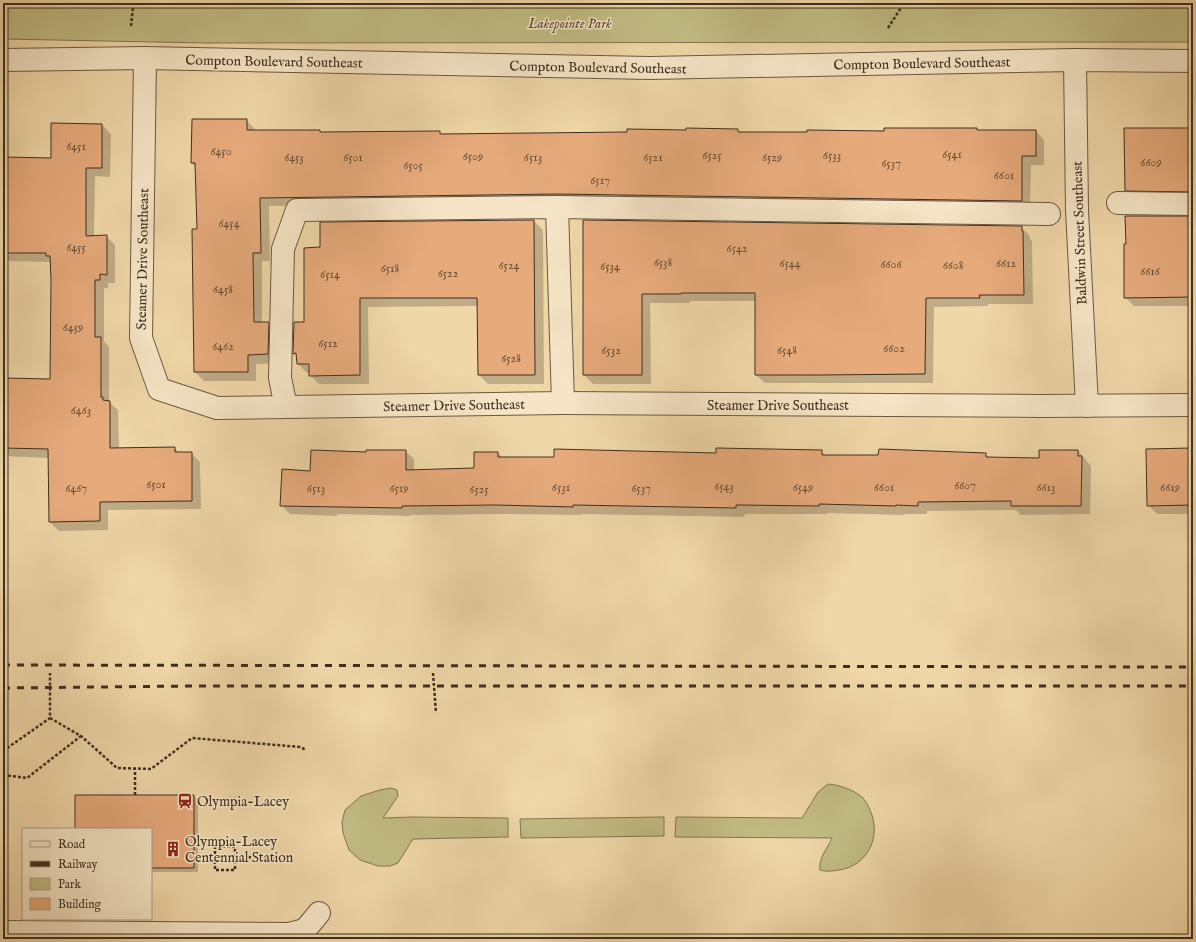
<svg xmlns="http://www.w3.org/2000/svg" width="1196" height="942" font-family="'IM FELL English',serif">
<rect width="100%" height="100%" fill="#f0d7a8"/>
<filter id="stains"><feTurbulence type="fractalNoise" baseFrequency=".005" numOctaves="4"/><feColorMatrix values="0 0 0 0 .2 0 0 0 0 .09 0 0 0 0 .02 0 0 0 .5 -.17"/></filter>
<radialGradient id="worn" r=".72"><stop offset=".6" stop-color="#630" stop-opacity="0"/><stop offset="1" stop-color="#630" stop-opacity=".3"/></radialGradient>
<g fill="#c1bc83" stroke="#807652">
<polygon points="3,3 1193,3 1193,42 206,43 3,39"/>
<path d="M828,784C839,785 852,789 862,797C865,800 868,805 870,810C882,836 868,866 839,870C832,871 827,872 820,870C818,858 828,848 832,838L675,837L676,817L802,818L818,792Z"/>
<polygon points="391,788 397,790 398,796 383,818 412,817 508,818 508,837 413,839 398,863 390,866 378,866 360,860 349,850 343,833 342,822 345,810 361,796 380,790"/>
<polygon points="664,817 664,836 521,838 520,819"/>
</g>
<g fill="#0003">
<polygon points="246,120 255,129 255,131 320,131 322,133 439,132 442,135 628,133 737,130 740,133 885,132 977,129 978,131 1036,131 1044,140 1044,165 1031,165 1030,210 567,203 269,206 270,261 262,261 262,323 268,323 277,332 277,363 256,364 256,381 204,381 195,372 198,230 196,167 192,163"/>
<polygon points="102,125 111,134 110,177 95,176 94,236 106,236 115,245 115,283 108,283 108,288 104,288 104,341 109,347 109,402 118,410 119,449 174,448 180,453 191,453 200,462 201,509 108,510 108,530 59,531 50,522 49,458 3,456 3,379 52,380 51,262 3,261 3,158 52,159"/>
<polygon points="1193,128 1193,200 1135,199 1126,190"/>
<polygon points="1193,217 1193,306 1134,306 1125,297"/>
<polygon points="534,221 543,230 544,384 488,384 479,375 478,306 368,307 369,384 319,384 310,375 310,372 307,373 298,364 298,357 294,353 305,323 321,248"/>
<polygon points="584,221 1021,227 1030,236 1030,239 1032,241 1033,304 988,304 988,306 934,307 933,383 765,383 756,375 756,301 690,301 690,303 650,303 651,384 593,384 584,375"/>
<polygon points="1191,449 1193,452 1193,514 1157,514 1148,505"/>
<polygon points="405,451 414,459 414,471 475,469 498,453 503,458 821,451 826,456 985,454 990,458 1040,459 1078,451 1091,466 1090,514 1021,515 1016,510 927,511 927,514 904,514 904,515 827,513 827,514 745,514 744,517 582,514 582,515 505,514 410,515 410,516 337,514 337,516 290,514 281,505 311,472 367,453"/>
<polygon points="194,796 198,801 198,872 151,872 151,829 76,829"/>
</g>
<g fill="#e6aa7b" stroke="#3e2f20">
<polygon points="192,119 247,119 247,130 320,130 320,132 440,131 440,134 627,132 627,129 686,130 686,128 738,129 738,132 807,132 807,130 884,131 884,128 977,128 977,130 1036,130 1036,156 1022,156 1022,201 557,194 260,198 261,253 253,253 254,322 269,322 268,354 248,355 248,372 194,372 192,229 197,229 195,163 191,163"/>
<polygon points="51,123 102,124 102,168 86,168 86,236 107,235 107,275 100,274 100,280 95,280 95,337 101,337 101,397 103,397 103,400 110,401 110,448 175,447 175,452 192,452 192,501 100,502 100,521 49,522 48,449 3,448 3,378 50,379 51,280 50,256 46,256 46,253 3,253 3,157 51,158"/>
<polygon points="1124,128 1193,128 1193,192 1125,191"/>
<polygon points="1125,216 1193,216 1193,297 1124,298 1124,244 1126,244"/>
<polygon points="534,220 535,375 478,375 477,298 360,298 360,375 309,376 309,364 297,364 296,353 293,354 294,322 304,322 304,248 320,247 320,222"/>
<polygon points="583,220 1022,226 1022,231 1023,231 1024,295 979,295 980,298 926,298 925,374 820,375 755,375 755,293 681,293 681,294 642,294 642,375 583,375"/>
<polygon points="716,448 822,450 822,455 878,455 879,449 986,453 986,457 1039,458 1039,450 1078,450 1078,456 1082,456 1081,506 1011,506 1011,501 918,502 918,506 896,505 896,506 819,504 819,506 736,505 736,508 573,505 573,507 495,505 402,506 402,508 280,506 282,469 310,471 311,450 366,452 366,450 406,450 406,470 474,468 474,452 498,452 498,457 554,457 554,449 716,453"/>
<polygon points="1191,448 1192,470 1193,470 1193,505 1147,506 1146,449"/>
<polygon points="75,795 194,795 194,868 151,868 151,829 75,829"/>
</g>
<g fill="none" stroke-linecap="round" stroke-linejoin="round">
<g stroke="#6a5942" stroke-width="24">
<g id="minor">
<polyline points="145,58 141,338 159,389 217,408 563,403 1040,406 1193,405"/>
<polyline points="3,60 145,58 650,68 1075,60 1193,61"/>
<polyline points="1075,60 1077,210 1087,406"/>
<polyline points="1118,203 1193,204"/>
<polyline points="557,207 563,403"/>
<polyline points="286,407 280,378 283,249 297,210 557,207 1049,214"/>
<polyline points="3,932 289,934 305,930 319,913"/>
</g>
</g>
<g stroke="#3e2f20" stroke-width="2.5" stroke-dasharray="3 2" stroke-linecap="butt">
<polyline points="131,26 133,7 136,3"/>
<polyline points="888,28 904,3"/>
<polyline points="433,673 436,713"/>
<polyline points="50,718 81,736 117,768 151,769 192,738 300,747 306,750"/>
<polyline points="3,751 50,718 50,673"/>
<polyline points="3,775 27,778 81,736"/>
<polyline points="135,795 135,769"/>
<polyline points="199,856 215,857"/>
<polyline points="235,857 235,847 215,846 215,870 235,870 235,857 290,858"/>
</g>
<use href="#minor" stroke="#f5e5c6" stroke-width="22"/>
<g stroke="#3e2f20" stroke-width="3" stroke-dasharray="7 7" stroke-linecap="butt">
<polyline points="3,665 1193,667"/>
<polyline points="3,688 191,686 1193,686"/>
</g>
</g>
<defs>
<g id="station-bare" transform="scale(1.2)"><path d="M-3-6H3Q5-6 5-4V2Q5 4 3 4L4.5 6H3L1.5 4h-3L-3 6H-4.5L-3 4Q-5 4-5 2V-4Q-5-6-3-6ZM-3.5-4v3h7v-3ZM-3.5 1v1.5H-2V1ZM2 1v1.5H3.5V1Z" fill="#8f2418" stroke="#f5e5c6" stroke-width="2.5" paint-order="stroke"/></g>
<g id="building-bare" transform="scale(1.2)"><path d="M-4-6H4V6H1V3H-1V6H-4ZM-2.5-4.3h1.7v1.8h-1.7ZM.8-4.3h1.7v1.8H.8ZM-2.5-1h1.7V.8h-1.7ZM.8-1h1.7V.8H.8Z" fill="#8f2418" stroke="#f5e5c6" stroke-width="2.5" paint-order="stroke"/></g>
</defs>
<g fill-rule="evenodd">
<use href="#station-bare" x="185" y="801"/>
<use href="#building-bare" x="173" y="849"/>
</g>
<g text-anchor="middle" stroke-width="3" stroke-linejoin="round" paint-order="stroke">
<g font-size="12" fill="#684e37">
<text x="76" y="150">6451</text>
<text x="221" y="155">6450</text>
<text x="952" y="158">6541</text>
<text x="712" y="159">6525</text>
<text x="832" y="159">6533</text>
<text x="473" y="160">6509</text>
<text x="294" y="161">6453</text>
<text x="353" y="161">6501</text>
<text x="533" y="161">6513</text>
<text x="653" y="161">6521</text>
<text x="772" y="161">6529</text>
<text x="1151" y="166">6609</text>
<text x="891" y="167">6537</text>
<text x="413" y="169">6505</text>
<text x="1004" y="179">6601</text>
<text x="600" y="184">6517</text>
<text x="229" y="227">6454</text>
<text x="76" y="251">6455</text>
<text x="737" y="252">6542</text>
<text x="663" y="266">6538</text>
<text x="790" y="267">6544</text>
<text x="1006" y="267">6612</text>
<text x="891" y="268">6606</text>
<text x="509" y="269">6524</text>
<text x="953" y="269">6608</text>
<text x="610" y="270">6534</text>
<text x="390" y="272">6518</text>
<text x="1150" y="275">6616</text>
<text x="448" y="277">6522</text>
<text x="330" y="278">6514</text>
<text x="223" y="293">6458</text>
<text x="73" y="331">6459</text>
<text x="328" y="347">6512</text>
<text x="223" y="350">6462</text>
<text x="894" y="352">6602</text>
<text x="611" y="354">6532</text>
<text x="787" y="354">6548</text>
<text x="511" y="362">6528</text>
<text x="81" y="414">6463</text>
<text x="156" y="488">6501</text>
<text x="965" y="489">6607</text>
<text x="724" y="490">6543</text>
<text x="561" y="491">6531</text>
<text x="803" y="491">6549</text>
<text x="884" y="491">6601</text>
<text x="1046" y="491">6613</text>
<text x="1170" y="491">6619</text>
<text x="76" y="492">6467</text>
<text x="316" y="492">6513</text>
<text x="399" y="492">6519</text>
<text x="641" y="492">6537</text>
<text x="479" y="493">6525</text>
</g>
<g font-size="14" font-style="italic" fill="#584b34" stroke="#f5e5c6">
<text x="570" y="28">Lakepointe Park</text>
</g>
<g font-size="14" fill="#3e2f20" stroke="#f5e5c6">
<text transform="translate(274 61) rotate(1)" y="5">Compton Boulevard Southeast</text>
<text transform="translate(922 63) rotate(-1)" y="5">Compton Boulevard Southeast</text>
<text transform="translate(598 67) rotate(1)" y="5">Compton Boulevard Southeast</text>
<text transform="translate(1079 233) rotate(-92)" y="5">Baldwin Street Southeast</text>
<text transform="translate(142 259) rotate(-89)" y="5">Steamer Drive Southeast</text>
<text transform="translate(454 405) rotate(-1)" y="5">Steamer Drive Southeast</text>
<text x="778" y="410">Steamer Drive Southeast</text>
</g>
<g font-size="14" fill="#3e2f20" stroke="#f5e5c6" text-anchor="start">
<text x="197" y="806">Olympia-Lacey</text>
<text x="185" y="846">Olympia-Lacey<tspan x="185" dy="16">Centennial Station</tspan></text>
</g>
</g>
<rect width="1196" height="942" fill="none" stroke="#f0d7a8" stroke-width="16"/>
<rect x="4" y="4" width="1188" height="934" fill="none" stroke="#3e2f20" stroke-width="2"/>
<rect x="8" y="8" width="1180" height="926" fill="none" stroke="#3e2f20"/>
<rect x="22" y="828" width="130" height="92" fill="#f5e5c6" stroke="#ac9c84"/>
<rect x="30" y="841" width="20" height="6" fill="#f5e5c6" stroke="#ac9c84"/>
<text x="58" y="848" font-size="12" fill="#3e2f20">Road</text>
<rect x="30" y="861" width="20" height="6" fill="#3e2f20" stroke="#ac9c84"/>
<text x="58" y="868" font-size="12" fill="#3e2f20">Railway</text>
<rect x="30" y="878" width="20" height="12" fill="#c1bc83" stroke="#ac9c84"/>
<text x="58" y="888" font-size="12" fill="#3e2f20">Park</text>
<rect x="30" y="898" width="20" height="12" fill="#e6aa7b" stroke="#ac9c84"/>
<text x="58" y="908" font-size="12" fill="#3e2f20">Building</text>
<rect width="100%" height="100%" filter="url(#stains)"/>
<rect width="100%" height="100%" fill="url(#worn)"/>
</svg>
